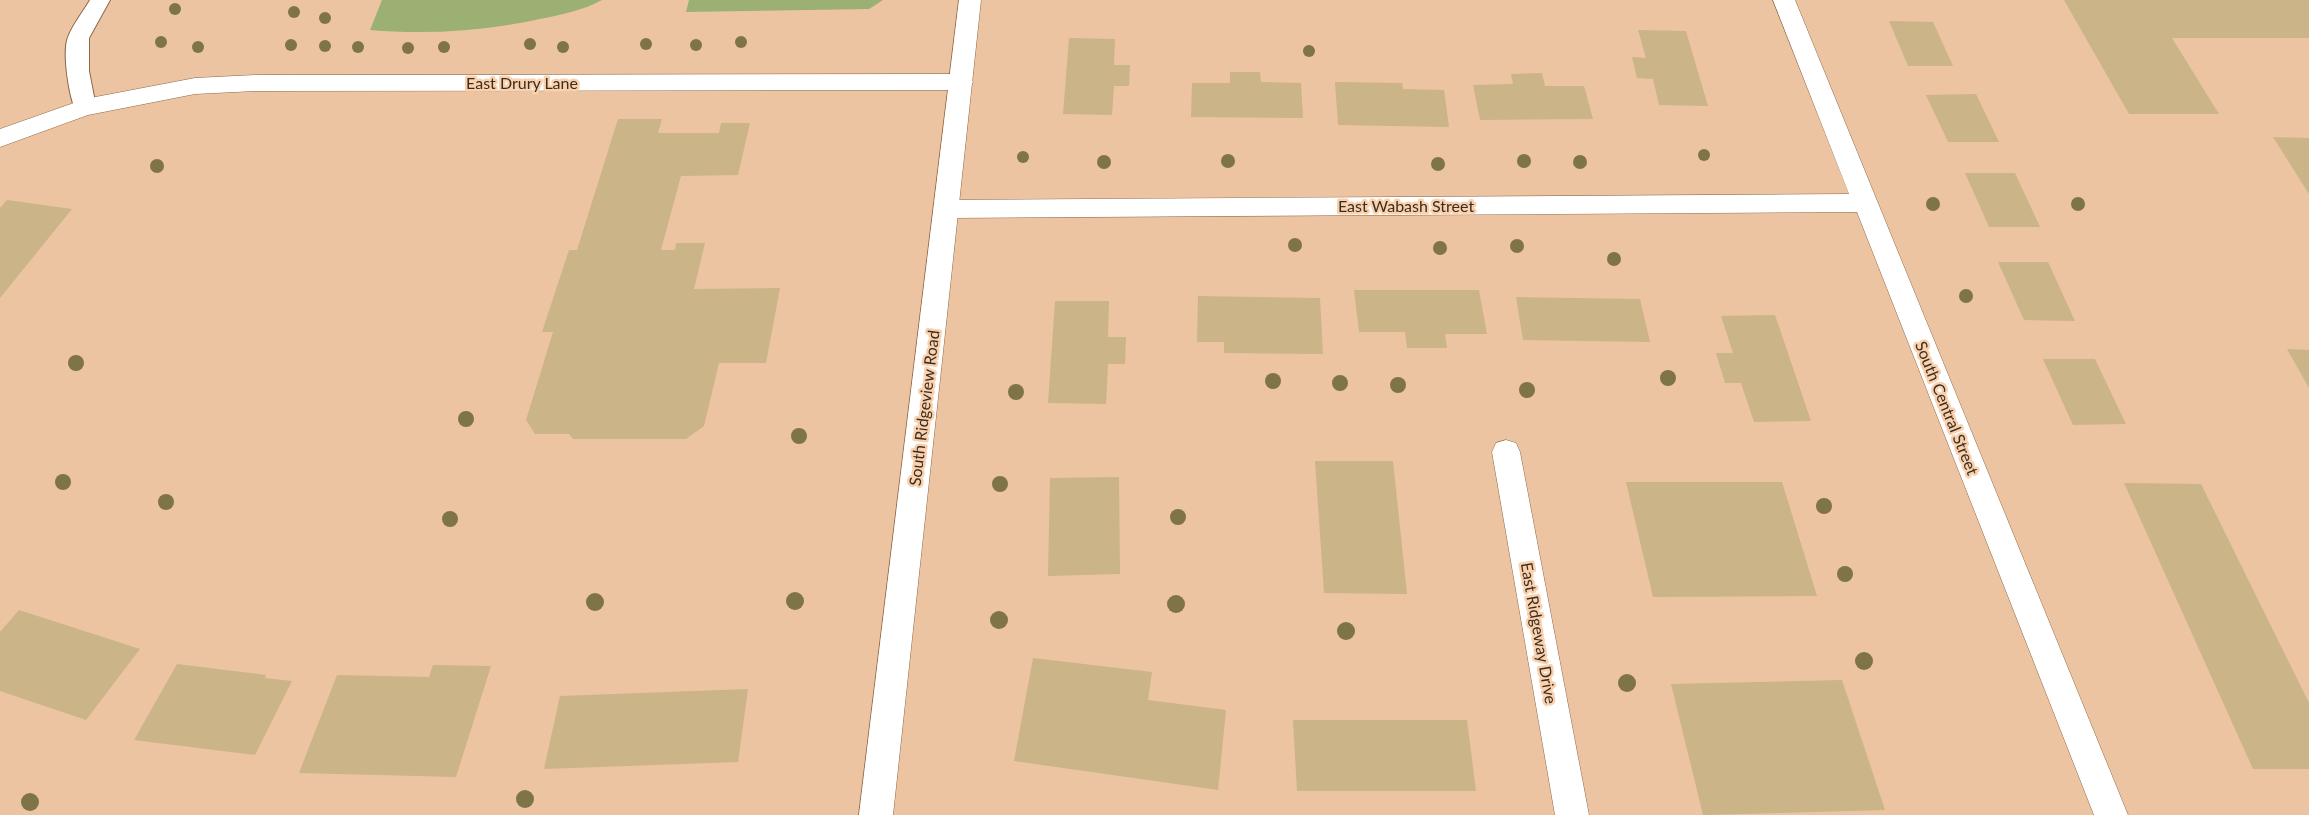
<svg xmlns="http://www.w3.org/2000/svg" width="2309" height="815" font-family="Lato,sans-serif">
<rect width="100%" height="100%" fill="#ecc4a1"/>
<g fill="#9cb074">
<path d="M382,0H602C584,10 561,15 540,19C484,31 427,35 370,30Z"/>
<polygon points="689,0 883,0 869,9 686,12"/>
</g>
<g fill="#cbb487">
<polygon points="2064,0 2309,0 2309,38 2172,38 2219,114 2129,114"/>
<polygon points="1889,21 1933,22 1953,66 1908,66"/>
<polygon points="1638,30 1686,31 1708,106 1659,105 1653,79 1637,78 1632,57 1646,58"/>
<polygon points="1069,38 1115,39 1114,65 1130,65 1129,86 1114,86 1112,115 1063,114"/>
<polygon points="1230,72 1260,72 1261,82 1301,83 1303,118 1191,117 1192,83 1230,83"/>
<polygon points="1542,73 1545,86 1584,86 1593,119 1480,120 1473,85 1513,84 1511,74"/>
<polygon points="1335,82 1402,83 1403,89 1444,90 1449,127 1338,125"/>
<polygon points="1976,94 1999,142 1948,142 1926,95"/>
<polygon points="618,119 662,119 658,133 719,133 721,123 750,123 738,175 681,176 661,250 675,250 676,243 705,243 694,289 780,288 766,363 719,363 704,426 686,439 573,439 569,434 535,434 526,420 553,332 542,332 569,250 577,250"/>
<polygon points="2273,137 2309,138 2309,194"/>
<polygon points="1965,173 2015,173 2040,227 1989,227"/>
<polygon points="7,200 72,209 0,298 0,208"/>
<polygon points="1998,262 2048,262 2075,321 2024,320"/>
<polygon points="1354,290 1479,290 1487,334 1445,334 1447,348 1407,348 1405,332 1359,332"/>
<polygon points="1198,296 1320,298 1323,354 1224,353 1224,342 1197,342"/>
<polygon points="1516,297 1640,299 1650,342 1523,340"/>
<polygon points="1055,301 1109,301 1108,337 1126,337 1125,364 1108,364 1106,404 1048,403"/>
<polygon points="1775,315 1811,421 1754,422 1741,383 1725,383 1716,353 1733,353 1721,316"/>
<polygon points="2287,349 2309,350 2309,388"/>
<polygon points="2043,359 2095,359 2126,424 2073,425"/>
<polygon points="1315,461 1393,461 1407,594 1324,593"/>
<polygon points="1119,477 1120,574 1048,576 1050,478"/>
<polygon points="1626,482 1782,482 1817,596 1653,597"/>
<polygon points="2124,483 2201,484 2309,703 2309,769 2253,769"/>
<polygon points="19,610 140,649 86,720 0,691 0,632"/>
<polygon points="1033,658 1152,672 1148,700 1226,710 1218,790 1014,761"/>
<polygon points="177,664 266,675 265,678 292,681 255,755 134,740"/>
<polygon points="433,665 491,666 456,777 299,773 337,675 429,677"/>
<polygon points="1842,680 1885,810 1703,815 1671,684"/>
<polygon points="748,689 738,762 544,769 560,696"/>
<polygon points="1293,720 1467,720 1476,791 1297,791"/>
</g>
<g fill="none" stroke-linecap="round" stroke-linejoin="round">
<g stroke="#8c6948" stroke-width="2">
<path id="lane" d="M90,0H110L89,38V71L96,107L93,113L85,115L77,113C69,99 62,52 68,37C73,24 83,12 90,0Z"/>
</g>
<g stroke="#8c6948" stroke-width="1">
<g id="street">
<polygon points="1773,0 1795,0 2128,815 2094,815 1857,212 947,218 938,216 935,209 938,202 947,200 1849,194"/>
<polygon points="961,74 969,76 973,82 969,88 961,90 255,91 195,94 88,115 0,147 0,129 85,99 195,78 255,75"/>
<polygon points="1506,440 1516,443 1520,452 1589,815 1555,815 1492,452 1496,443"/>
</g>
</g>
<g stroke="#8c6948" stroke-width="1">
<polygon id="secondary" points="959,0 981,0 893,815 859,815"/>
</g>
<use href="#lane" fill="#fff" fill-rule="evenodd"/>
<use href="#street" fill="#fff" fill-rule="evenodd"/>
<use href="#secondary" fill="#fff" fill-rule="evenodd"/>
</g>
<g fill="#7f7448">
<circle cx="175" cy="9" r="6"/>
<circle cx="294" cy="12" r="6"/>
<circle cx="325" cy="18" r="6"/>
<circle cx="161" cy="42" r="6"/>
<circle cx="741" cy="42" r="6"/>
<circle cx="530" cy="44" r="6"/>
<circle cx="646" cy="44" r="6"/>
<circle cx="291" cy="45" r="6"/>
<circle cx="696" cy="45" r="6"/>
<circle cx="325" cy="46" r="6"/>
<circle cx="198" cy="47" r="6"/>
<circle cx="358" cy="47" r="6"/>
<circle cx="444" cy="47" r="6"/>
<circle cx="563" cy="47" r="6"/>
<circle cx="408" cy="48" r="6"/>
<circle cx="1309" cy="51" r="6"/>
<circle cx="1704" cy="155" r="6"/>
<circle cx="1023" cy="157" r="6"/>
<circle cx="1228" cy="161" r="7"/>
<circle cx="1524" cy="161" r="7"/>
<circle cx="1104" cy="162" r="7"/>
<circle cx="1580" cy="162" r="7"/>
<circle cx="1438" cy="164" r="7"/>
<circle cx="157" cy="166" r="7"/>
<circle cx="1933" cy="204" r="7"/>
<circle cx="2078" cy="204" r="7"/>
<circle cx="1295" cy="245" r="7"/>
<circle cx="1517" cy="246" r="7"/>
<circle cx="1440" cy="248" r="7"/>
<circle cx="1614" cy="259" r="7"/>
<circle cx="1966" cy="296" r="7"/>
<circle cx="76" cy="363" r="8"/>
<circle cx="1668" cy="378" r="8"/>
<circle cx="1273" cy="381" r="8"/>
<circle cx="1340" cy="383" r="8"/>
<circle cx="1398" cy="385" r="8"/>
<circle cx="1527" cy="390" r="8"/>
<circle cx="1016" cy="392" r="8"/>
<circle cx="466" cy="419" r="8"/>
<circle cx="799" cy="436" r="8"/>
<circle cx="63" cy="482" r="8"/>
<circle cx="1000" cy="484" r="8"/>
<circle cx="166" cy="502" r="8"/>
<circle cx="1824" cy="506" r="8"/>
<circle cx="1178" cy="517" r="8"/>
<circle cx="450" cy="519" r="8"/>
<circle cx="1845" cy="574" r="8"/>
<circle cx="795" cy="601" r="9"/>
<circle cx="595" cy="602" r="9"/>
<circle cx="1176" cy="604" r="9"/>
<circle cx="999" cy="620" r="9"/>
<circle cx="1346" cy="631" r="9"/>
<circle cx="1864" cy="661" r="9"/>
<circle cx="1627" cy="683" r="9"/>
<circle cx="525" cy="799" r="9"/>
<circle cx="30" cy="802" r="9"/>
</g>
<g text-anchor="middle" stroke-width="5" stroke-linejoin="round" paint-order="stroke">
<g font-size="16" fill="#3c2d1f" stroke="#f9d1ae">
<text x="522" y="89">East Drury Lane</text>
<text x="1406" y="212">East Wabash Street</text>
<text transform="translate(924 408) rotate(-83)" y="6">South Ridgeview Road</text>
<text transform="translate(1947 408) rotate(68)" y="6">South Central Street</text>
<text transform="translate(1539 633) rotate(80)" y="6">East Ridgeway Drive</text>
</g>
</g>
</svg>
